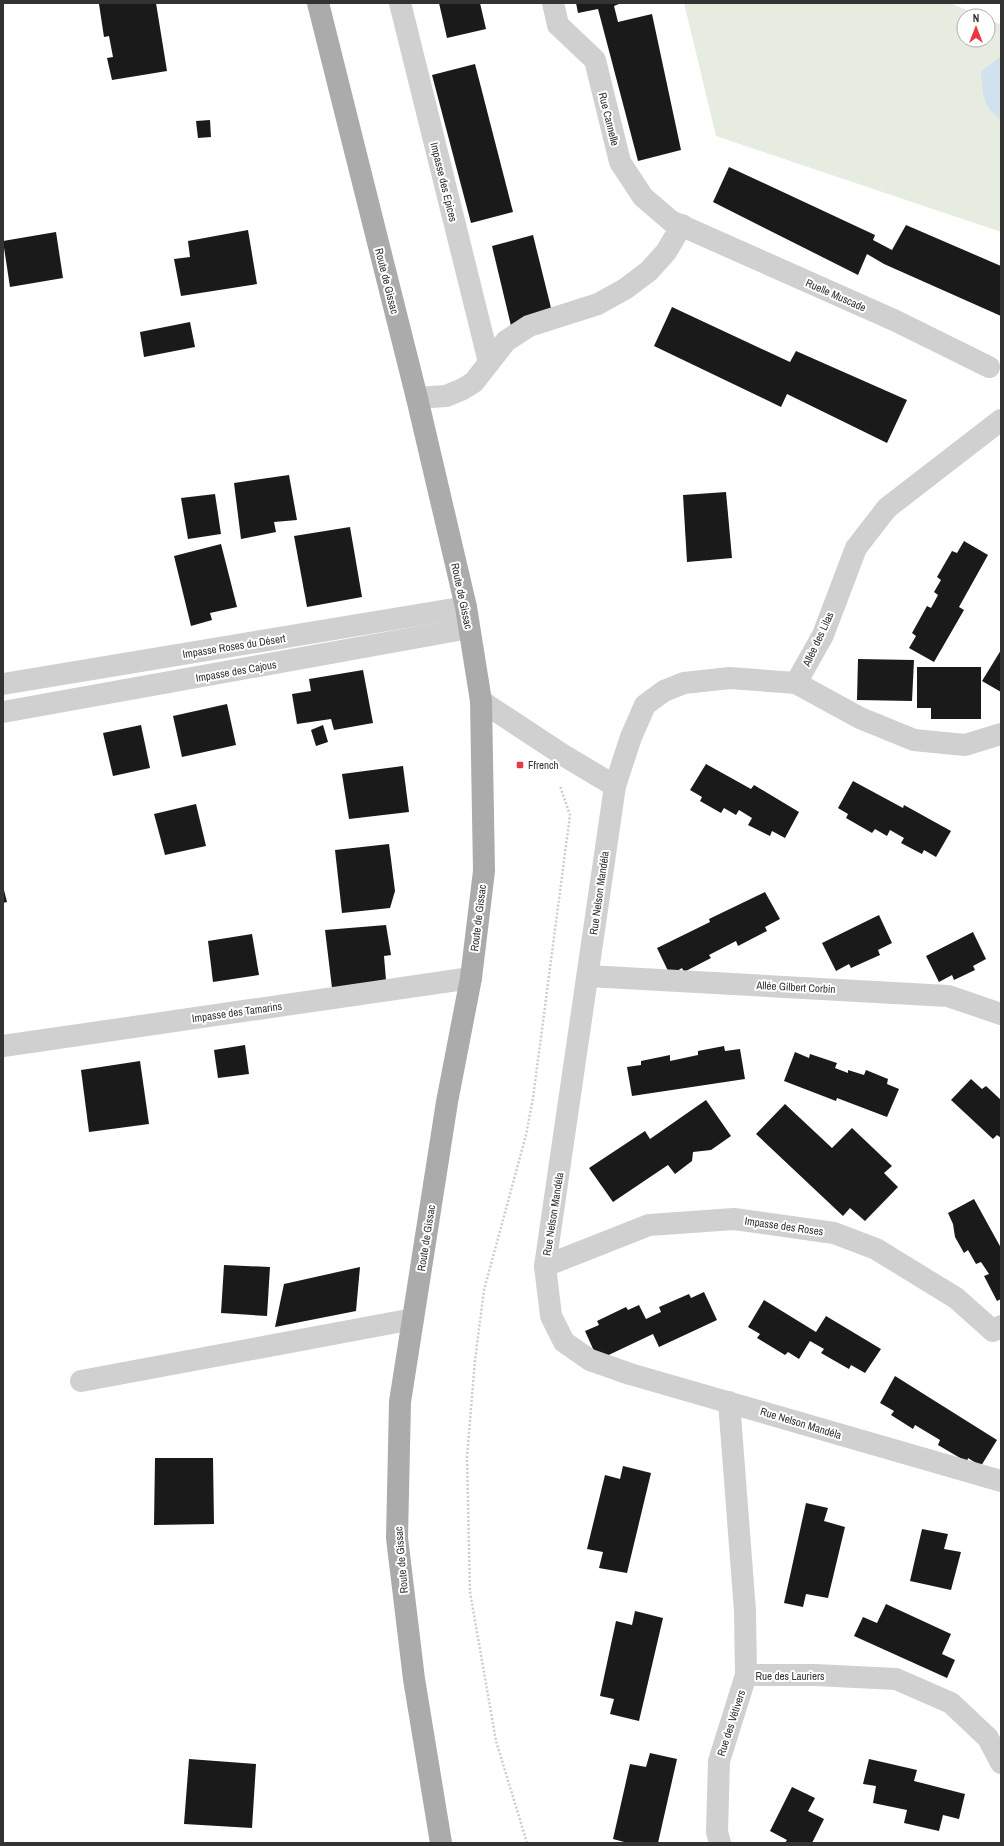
<svg xmlns="http://www.w3.org/2000/svg" width="1004" height="1846" font-family="'Archivo Narrow',sans-serif">
<rect width="100%" height="100%" fill="#fff"/>
<polygon fill="#e6ecdf" points="684,3 950,3 981,16 964,16 964,40 988,40 988,19 1001,25 1001,232 716,136"/>
<path fill="#cfe2ee" d="M1001,56V120C982,105 983,95 981,72Z"/>
<g fill="#1a1a1a">
<polygon points="105,3 156,3 167,71 112,80 107,58 113,57 109,36 104,37 99,4"/>
<polygon points="439,3 480,3 486,29 447,38"/>
<polygon points="576,3 619,3 619,4 614,6 618,22 652,14 681,150 638,161 598,9 578,13"/>
<polygon points="475,64 513,212 471,223 432,75"/>
<polygon points="210,120 211,137 198,138 196,121"/>
<polygon points="729,167 875,235 873,240 892,250 906,225 1001,266 1001,316 884,264 867,254 858,275 713,202"/>
<polygon points="248,230 257,284 181,296 174,259 190,257 188,241"/>
<polygon points="56,232 63,278 10,287 3,241"/>
<polygon points="533,235 554,320 512,330 492,246"/>
<polygon points="672,307 790,362 796,351 907,400 887,443 787,394 781,407 654,346"/>
<polygon points="190,322 195,347 144,357 140,332"/>
<polygon points="289,475 297,520 274,522 276,532 241,539 234,483"/>
<polygon points="726,492 732,558 687,562 683,495"/>
<polygon points="215,494 221,534 188,539 181,498"/>
<polygon points="350,527 362,597 307,607 294,536"/>
<polygon points="964,541 988,555 959,607 964,610 934,662 909,648 916,636 912,633 927,606 931,608 938,595 934,592 941,580 937,577 952,551 957,553"/>
<polygon points="221,544 237,607 210,613 212,620 191,626 174,556"/>
<polygon points="1001,650 1001,692 982,681"/>
<polygon points="858,659 914,660 912,701 857,700"/>
<polygon points="917,667 981,667 981,719 931,719 931,708 917,708"/>
<polygon points="363,670 373,723 334,730 331,719 297,724 292,694 311,691 309,679"/>
<polygon points="227,704 236,745 182,757 173,716"/>
<polygon points="141,725 150,768 113,776 103,733"/>
<polygon points="323,725 328,742 316,746 311,730"/>
<polygon points="706,764 751,789 754,785 799,812 785,838 772,831 770,836 748,825 752,818 739,810 736,815 724,808 721,813 700,801 702,797 690,790"/>
<polygon points="403,766 409,812 349,819 342,774"/>
<polygon points="853,781 903,808 904,805 951,831 936,857 924,850 922,854 901,843 904,838 890,830 887,836 875,829 872,833 846,818 848,814 838,808"/>
<polygon points="196,804 206,846 165,855 154,814"/>
<polygon points="389,844 395,891 390,908 342,913 335,850"/>
<polygon points="3,886 7,902 3,903"/>
<polygon points="765,892 780,919 765,927 767,931 738,946 736,941 709,955 711,958 684,972 682,968 670,975 657,948 710,922 709,919"/>
<polygon points="879,915 892,943 878,950 880,955 851,968 849,964 836,971 822,943"/>
<polygon points="386,925 391,955 384,956 386,980 332,988 325,930"/>
<polygon points="973,932 986,959 973,966 975,970 954,980 952,975 939,982 926,956"/>
<polygon points="252,934 259,975 213,982 208,941"/>
<polygon points="245,1045 249,1074 218,1078 214,1050"/>
<polygon points="724,1046 725,1051 740,1049 745,1079 632,1096 627,1067 641,1065 641,1061 670,1055 670,1061 698,1055 698,1051"/>
<polygon points="795,1052 809,1058 810,1054 837,1063 835,1068 848,1073 848,1070 864,1075 866,1070 888,1079 887,1084 899,1089 887,1117 837,1098 836,1101 784,1081"/>
<polygon points="140,1061 149,1124 89,1132 81,1070"/>
<polygon points="971,1079 982,1089 986,1086 1001,1100 1001,1138 997,1135 993,1139 951,1100"/>
<polygon points="706,1100 731,1136 711,1150 693,1152 692,1161 675,1174 668,1165 613,1202 589,1168 645,1131 650,1139"/>
<polygon points="785,1104 832,1148 852,1128 892,1166 884,1173 898,1187 865,1221 850,1208 843,1216 756,1134"/>
<polygon points="974,1199 1001,1248 1001,1299 997,1301 984,1276 989,1274 981,1262 976,1264 968,1250 964,1253 955,1237 953,1224 948,1213"/>
<polygon points="224,1265 270,1267 267,1316 221,1313"/>
<polygon points="360,1267 356,1311 275,1327 284,1284"/>
<polygon points="704,1292 717,1320 659,1347 653,1334 598,1360 585,1331 599,1325 597,1321 626,1307 628,1310 639,1305 646,1319 661,1312 659,1307 689,1294 691,1298"/>
<polygon points="764,1300 816,1332 826,1316 881,1349 865,1373 851,1365 849,1369 821,1353 824,1349 810,1341 799,1359 788,1352 785,1355 757,1338 760,1334 748,1327"/>
<polygon points="895,1376 997,1440 981,1466 968,1458 967,1462 938,1445 940,1440 915,1425 913,1429 891,1415 894,1411 880,1403"/>
<polygon points="155,1458 213,1458 214,1524 154,1525"/>
<polygon points="623,1466 651,1473 627,1573 599,1568 603,1552 587,1549 605,1475 620,1479"/>
<polygon points="806,1503 828,1508 824,1521 845,1527 828,1598 806,1594 803,1607 784,1603"/>
<polygon points="922,1529 948,1534 944,1549 961,1552 951,1590 910,1581"/>
<polygon points="886,1604 951,1634 942,1654 955,1660 947,1678 854,1636 863,1617 877,1623"/>
<polygon points="635,1611 663,1618 639,1721 610,1714 614,1699 600,1696 616,1621 632,1625"/>
<polygon points="650,1753 677,1759 658,1843 628,1843 613,1839 630,1764 646,1767"/>
<polygon points="189,1759 256,1764 252,1828 184,1824"/>
<polygon points="869,1759 917,1770 914,1781 965,1794 959,1819 943,1815 939,1831 904,1823 907,1810 873,1803 876,1786 863,1784"/>
<polygon points="792,1787 815,1798 808,1811 824,1819 812,1843 785,1843 787,1840 770,1831"/>
</g>
<g fill="none" stroke-linecap="round" stroke-linejoin="round">
<polyline stroke="#cdcdcd" stroke-width="2.5" stroke-dasharray="2 2" stroke-linecap="butt" points="527,1843 496,1741 470,1592 467,1457 475,1360 484,1290 526,1135 533,1098 570,815 560,786"/>
<g stroke="#d0d0d0" stroke-width="22">
<polyline points="400,3 489,362"/>
<polyline points="553,3 558,25 595,60 620,162 643,197 671,221 896,321 989,367"/>
<polyline points="417,398 446,396 463,389 474,382 506,341 529,326 598,304 625,289 649,271 666,252 682,225"/>
<polyline points="796,683 823,635 856,548 887,508 1001,420"/>
<polyline points="3,684 466,607"/>
<polyline points="481,701 563,755 615,786 545,1266 551,1316 564,1342 590,1360 630,1374 1001,1481"/>
<polyline points="3,712 469,628"/>
<polyline points="615,786 631,737 645,705 664,691 684,683 730,678 796,683 860,718 914,740 965,745 1001,734"/>
<polyline points="588,976 948,996 1001,1014"/>
<polyline points="3,1046 471,978"/>
<polyline points="545,1266 649,1225 734,1219 834,1233 876,1249 956,1298 993,1331 1001,1326"/>
<polyline points="81,1381 413,1319"/>
<polyline points="729,1402 745,1611 746,1675 815,1675 896,1679 951,1703 988,1738 1001,1763"/>
<polyline points="720,1843 717,1832 719,1761 746,1675"/>
</g>
<polyline stroke="#ababab" stroke-width="22" points="318,3 417,398 466,607 481,701 484,871 471,978 447,1102 400,1402 397,1538 414,1679 441,1843"/>
</g>
<rect fill="#e63946" stroke="#fff" stroke-width="1.5" x="516" y="761" width="8" height="8" rx="2"/>
<g text-anchor="middle" stroke-width="4" stroke-linejoin="round" paint-order="stroke">
<g font-size="11" fill="#333" stroke="#fff">
<text transform="translate(609 119) rotate(76)" y="4">Rue Cannelle</text>
<text transform="translate(444 182) rotate(76)" y="4">Impasse des Epices</text>
<text transform="translate(387 281) rotate(76)" y="4">Route de Gissac</text>
<text transform="translate(836 295) rotate(24)" y="4">Ruelle Muscade</text>
<text transform="translate(462 596) rotate(78)" y="4">Route de Gissac</text>
<text transform="translate(818 639) rotate(-65)" y="4">Allée des Lilas</text>
<text transform="translate(234 646) rotate(-9)" y="4">Impasse Roses du Désert</text>
<text transform="translate(236 671) rotate(-10)" y="4">Impasse des Cajous</text>
<text transform="translate(599 893) rotate(-82)" y="4">Rue Nelson Mandéla</text>
<text transform="translate(478 918) rotate(-83)" y="4">Route de Gissac</text>
<text transform="translate(796 987) rotate(3)" y="4">Allée Gilbert Corbin</text>
<text transform="translate(237 1012) rotate(-8)" y="4">Impasse des Tamarins</text>
<text transform="translate(553 1214) rotate(-81)" y="4">Rue Nelson Mandéla</text>
<text transform="translate(784 1226) rotate(8)" y="4">Impasse des Roses</text>
<text transform="translate(426 1238) rotate(-81)" y="4">Route de Gissac</text>
<text transform="translate(801 1423) rotate(17)" y="4">Rue Nelson Mandéla</text>
<text transform="translate(401 1560) rotate(-95)" y="4">Route de Gissac</text>
<text x="790" y="1680">Rue des Lauriers</text>
<text transform="translate(731 1723) rotate(-72)" y="4">Rue des Vétivers</text>
</g>
<g font-size="11" fill="#333" stroke="#fff" text-anchor="start">
<text x="528" y="769">Ffrench</text>
</g>
</g>
<rect width="1004" height="1846" fill="none" stroke="#333333" stroke-width="8"/>
<g transform="translate(976 28)"><circle r="19" fill="#ffffff" stroke="#adadad"/>
<path d="M0-3L7 15L0 10L-7 15Z" fill="#e63946"/>
<text y="-6" font-size="11" font-weight="bold" text-anchor="middle" fill="#333333">N</text>
</g>
</svg>
